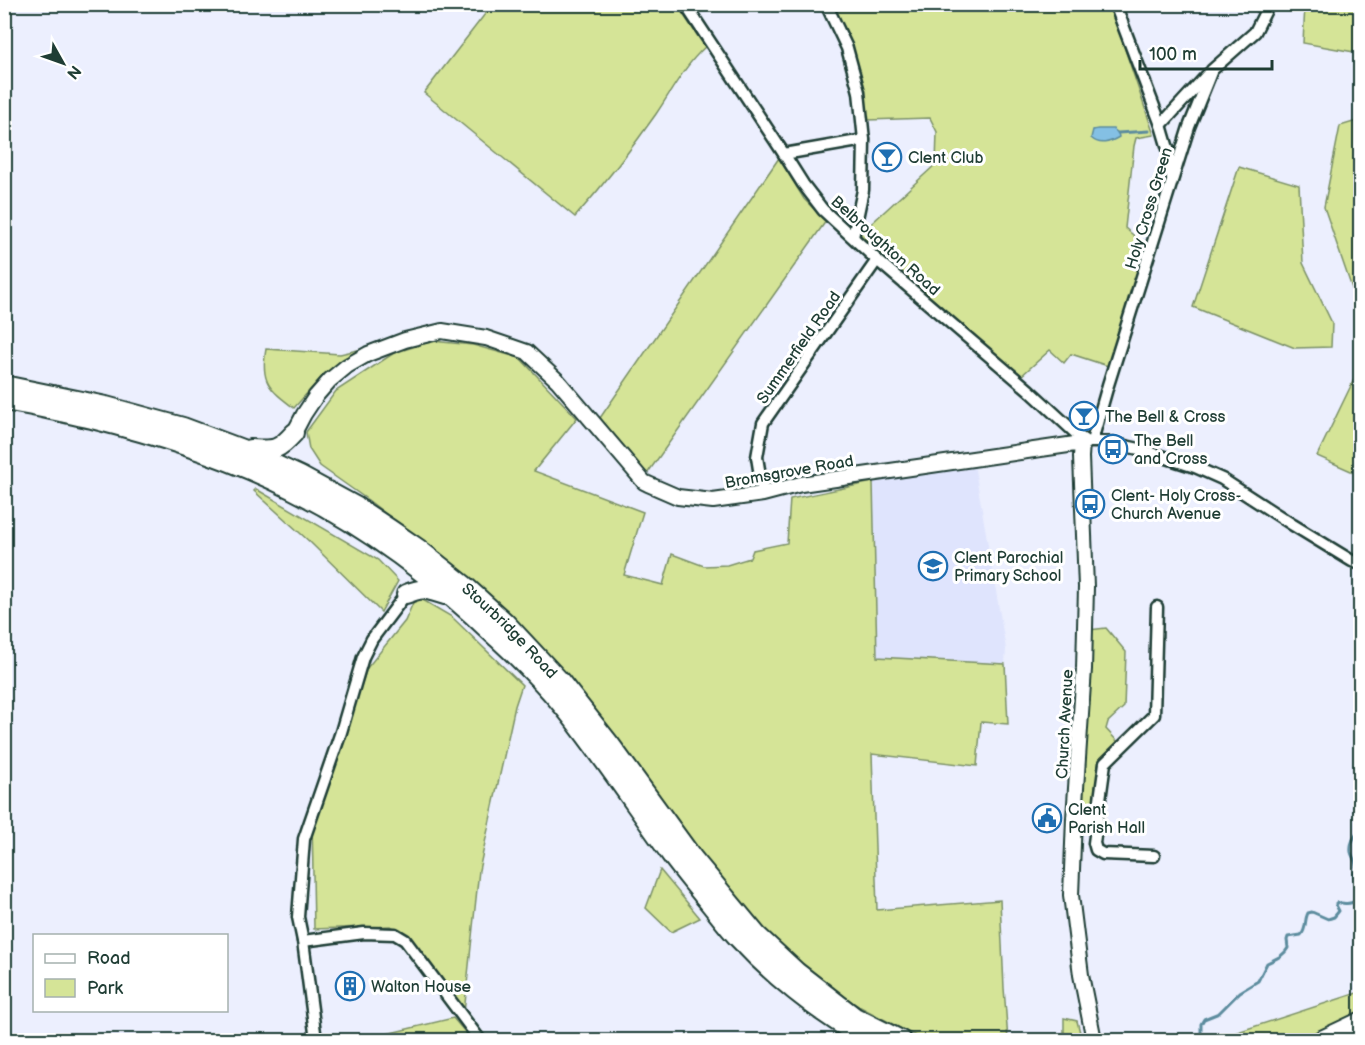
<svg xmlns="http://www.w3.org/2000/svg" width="1365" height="1045" font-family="'Balsamiq Sans',sans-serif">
<rect width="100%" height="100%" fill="#eceffe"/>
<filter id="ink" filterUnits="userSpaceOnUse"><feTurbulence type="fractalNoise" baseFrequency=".0167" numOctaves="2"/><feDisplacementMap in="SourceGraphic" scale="12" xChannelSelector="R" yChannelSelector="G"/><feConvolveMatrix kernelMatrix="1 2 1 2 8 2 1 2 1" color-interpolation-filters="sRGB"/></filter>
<g filter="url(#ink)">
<polygon fill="#dfe4fd" points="974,464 1006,649 1005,664 877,657 873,482"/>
<g fill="#d5e497" stroke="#7a9066" stroke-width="1.5">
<path d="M492,5H677L705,47C685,65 671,92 656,114C631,150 604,184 575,217L424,93Z"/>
<polygon points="834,5 1110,5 1154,135 1136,138 1134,146 1125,228 1147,247 1108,366 1071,354 1064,363 1050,350 1020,377 860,234 936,164 937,132 930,118 867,120 857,65"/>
<polygon points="1305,5 1360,5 1360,53 1303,43"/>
<polygon points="1360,120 1360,306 1356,300 1324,207 1340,126"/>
<polygon points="779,158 804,199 826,221 647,474 600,418"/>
<polygon points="1239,167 1299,185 1303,263 1332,323 1331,347 1295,348 1193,307"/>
<polygon points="432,341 473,345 520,358 577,418 534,471 643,512 624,575 663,585 672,554 704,566 727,565 750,558 753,550 787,543 790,499 873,482 877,657 1005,664 1008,724 981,722 977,766 872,754 877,910 1000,900 1004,988 1008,1040 923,1040 849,1001 791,957 749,916 691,844 643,774 586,702 552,662 483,589 368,500 320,466 309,449 306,432 336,391 394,353"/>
<path d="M266,349L340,354L362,349L324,374L294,408C269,389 260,382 266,349Z"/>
<polygon points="1360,367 1360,475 1317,456"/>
<polygon points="256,489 378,560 398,581 381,612 311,543 254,491"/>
<polygon points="416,596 452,617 522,685 515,706 479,870 464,1013 411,939 391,926 314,929 312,819 343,738 367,668 405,621"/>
<polygon points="1106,628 1126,652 1124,707 1108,722 1106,729 1118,742 1099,762 1093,807 1089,811 1083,810 1080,805 1089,630"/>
<polygon points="660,870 700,918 671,932 646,908"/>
<polygon points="1360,992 1360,1012 1304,1038 1295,1040 1213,1040"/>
<polygon points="453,1018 472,1040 361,1040"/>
<polygon points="1064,1018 1077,1021 1082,1040 1064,1040"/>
</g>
<path fill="#84c0e4" stroke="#5c8c9e" stroke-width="1.5" d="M1098,129H1113L1118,133L1119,137C1109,143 1100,146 1091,138L1093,130Z"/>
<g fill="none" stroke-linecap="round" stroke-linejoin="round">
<g stroke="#5c8c9e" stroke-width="3">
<polyline points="1118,133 1149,131"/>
<path d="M1201,1040V1024L1204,1019L1219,1013L1240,992L1258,981L1267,963C1275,959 1283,957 1288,948L1287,940L1288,937L1301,935C1307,929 1304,920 1308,913L1312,912L1328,919L1334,917L1339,911L1336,905V903C1343,902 1349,906 1355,901C1365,893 1353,885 1354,875C1355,867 1358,874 1356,866C1356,861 1352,857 1351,852C1350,843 1354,836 1360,831"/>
</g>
<g stroke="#1f3d34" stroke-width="15">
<g id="minor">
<polyline points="685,4 784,154 803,184 823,210 877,260 1029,390 1081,438 1087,442"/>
<polyline points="826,4 847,48 859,92 864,140 863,190 853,237"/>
<polyline points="1115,4 1161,125 1169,152 1172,178"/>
<polyline points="1161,125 1208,74"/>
<polyline points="784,154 864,140"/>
<polyline points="1092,441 1108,385 1189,127 1212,70 1255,32 1269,4"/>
<polyline points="1085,442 1107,442 1139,449 1195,467 1222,479 1293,525 1352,561 1360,564"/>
<polyline points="763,494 757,457 763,423 877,260"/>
<polyline points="1074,818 1097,815"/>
<polyline points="1154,856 1103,854 1096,850 1094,843 1105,763 1154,715 1157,607"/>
<polyline points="303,941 364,933 395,934 405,940 480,1040"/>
<polyline points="316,1040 303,941 298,917 304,839 341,732 363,657 372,639 406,594"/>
</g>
</g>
<g stroke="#1f3d34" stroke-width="18">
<polyline id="tertiary" points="294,433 304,414 316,396 330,380 347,366 368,354 405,340 442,331 486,338 527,352 558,381 644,482 648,484 678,497 713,501 763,494 801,484 1082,443 1081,457 1086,587 1084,669 1074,818 1071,895 1081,975 1094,1040"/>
</g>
<g stroke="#1f3d34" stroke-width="22">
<g id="trunk">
<path id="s1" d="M4,385L106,406L183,427L242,449L300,476L357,507L390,529L419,549L463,584L505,622L561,682L610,744L693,858L757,935L797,972L855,1017L901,1040"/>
<path d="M4,401C34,405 63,413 92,419C160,436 228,457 291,489C367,527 436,579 497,638C523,662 548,687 570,715C605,760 637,808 671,855C682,870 694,884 705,898C716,911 726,925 737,937C775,978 819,1013 867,1040"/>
<path d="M250,449C274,450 277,452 294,433"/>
<path d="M406,594C426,586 426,590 445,595"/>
<polyline points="1322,1040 1360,1022"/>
</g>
</g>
<use href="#minor" stroke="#fff" stroke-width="10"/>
<use href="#tertiary" stroke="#fff" stroke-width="14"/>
<use href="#trunk" stroke="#fff" stroke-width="18"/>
</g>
</g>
<defs>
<g id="bar-ring" transform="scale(1.5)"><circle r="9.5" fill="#fff" stroke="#1f6fb2" stroke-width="1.5"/><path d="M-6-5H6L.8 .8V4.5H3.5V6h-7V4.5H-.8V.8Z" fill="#1f6fb2"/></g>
<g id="bus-ring" transform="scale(1.5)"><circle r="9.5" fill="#fff" stroke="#1f6fb2" stroke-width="1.5"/><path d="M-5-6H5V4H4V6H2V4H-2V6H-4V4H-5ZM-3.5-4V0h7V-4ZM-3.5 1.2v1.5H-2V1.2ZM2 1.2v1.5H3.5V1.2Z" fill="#1f6fb2"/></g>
<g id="school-ring" transform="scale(1.5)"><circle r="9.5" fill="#fff" stroke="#1f6fb2" stroke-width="1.5"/><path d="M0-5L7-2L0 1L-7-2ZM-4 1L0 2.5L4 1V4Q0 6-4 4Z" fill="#1f6fb2"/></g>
<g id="civic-ring" transform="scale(1.5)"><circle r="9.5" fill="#fff" stroke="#1f6fb2" stroke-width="1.5"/><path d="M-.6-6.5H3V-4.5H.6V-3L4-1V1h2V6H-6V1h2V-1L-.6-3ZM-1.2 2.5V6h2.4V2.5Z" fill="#1f6fb2"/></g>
<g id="building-ring" transform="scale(1.5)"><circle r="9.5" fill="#fff" stroke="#1f6fb2" stroke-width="1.5"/><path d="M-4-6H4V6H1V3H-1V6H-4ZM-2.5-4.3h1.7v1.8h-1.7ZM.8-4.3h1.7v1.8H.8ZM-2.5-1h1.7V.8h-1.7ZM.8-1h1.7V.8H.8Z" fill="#1f6fb2"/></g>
</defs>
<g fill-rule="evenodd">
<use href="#bar-ring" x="887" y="157"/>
<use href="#bar-ring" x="1084" y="416"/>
<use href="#bus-ring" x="1113" y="449"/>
<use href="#bus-ring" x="1090" y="504"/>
<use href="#school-ring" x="933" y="566"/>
<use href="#civic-ring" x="1047" y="818"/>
<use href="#building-ring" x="350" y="986"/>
</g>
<g text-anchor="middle" stroke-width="6" stroke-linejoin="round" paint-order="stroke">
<g font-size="16" fill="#1f3d34" stroke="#fff" text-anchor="start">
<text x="908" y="163">Clent Club</text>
<text x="1105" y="422">The Bell &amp; Cross</text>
<text x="1134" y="446">The Bell<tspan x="1134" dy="18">and Cross</tspan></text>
<text x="1111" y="501">Clent- Holy Cross-<tspan x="1111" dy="18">Church Avenue</tspan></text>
<text x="954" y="563">Clent Parochial<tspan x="954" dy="18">Primary School</tspan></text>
<text x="1068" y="815">Clent<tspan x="1068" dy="18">Parish Hall</tspan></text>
<text x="371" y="992">Walton House</text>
</g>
<g font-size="16" fill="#1f3d34" stroke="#fff">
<text transform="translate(1148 208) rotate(-73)" y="6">Holy Cross Green</text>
<text transform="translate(886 245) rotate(42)" y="6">Belbroughton Road</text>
<text transform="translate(798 347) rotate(-55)" y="6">Summerfield Road</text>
<text transform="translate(789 471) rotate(-10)" y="6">Bromsgrove Road</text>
<text dy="6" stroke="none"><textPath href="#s1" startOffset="573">Stourbridge Road</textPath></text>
<text transform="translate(1064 724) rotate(-87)" y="6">Church Avenue</text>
</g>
</g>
<rect width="1365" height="1045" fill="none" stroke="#fff" stroke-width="24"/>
<rect x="12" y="12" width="1341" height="1021" fill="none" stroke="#1f3d34" stroke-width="2" filter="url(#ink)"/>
<rect x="33" y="934" width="195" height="78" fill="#ffffff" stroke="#a5b1ae" stroke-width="1.5"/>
<rect x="45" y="954" width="30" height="9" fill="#ffffff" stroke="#a5b1ae" stroke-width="1.5"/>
<text x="87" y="964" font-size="18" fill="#1f3d34">Road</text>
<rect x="45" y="979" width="30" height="18" fill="#d5e497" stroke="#a5b1ae" stroke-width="1.5"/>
<text x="87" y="994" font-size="18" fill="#1f3d34">Park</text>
<g transform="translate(63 63) rotate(130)" stroke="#ffffff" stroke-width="4.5" paint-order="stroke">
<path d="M0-4.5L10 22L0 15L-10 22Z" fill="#1f3d34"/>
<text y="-9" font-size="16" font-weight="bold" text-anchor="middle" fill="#1f3d34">N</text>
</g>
<path d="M1140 60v9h132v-9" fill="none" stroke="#1f3d34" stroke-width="3"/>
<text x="1149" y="60" font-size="18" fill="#1f3d34" stroke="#ffffff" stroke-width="4.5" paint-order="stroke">100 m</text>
</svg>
